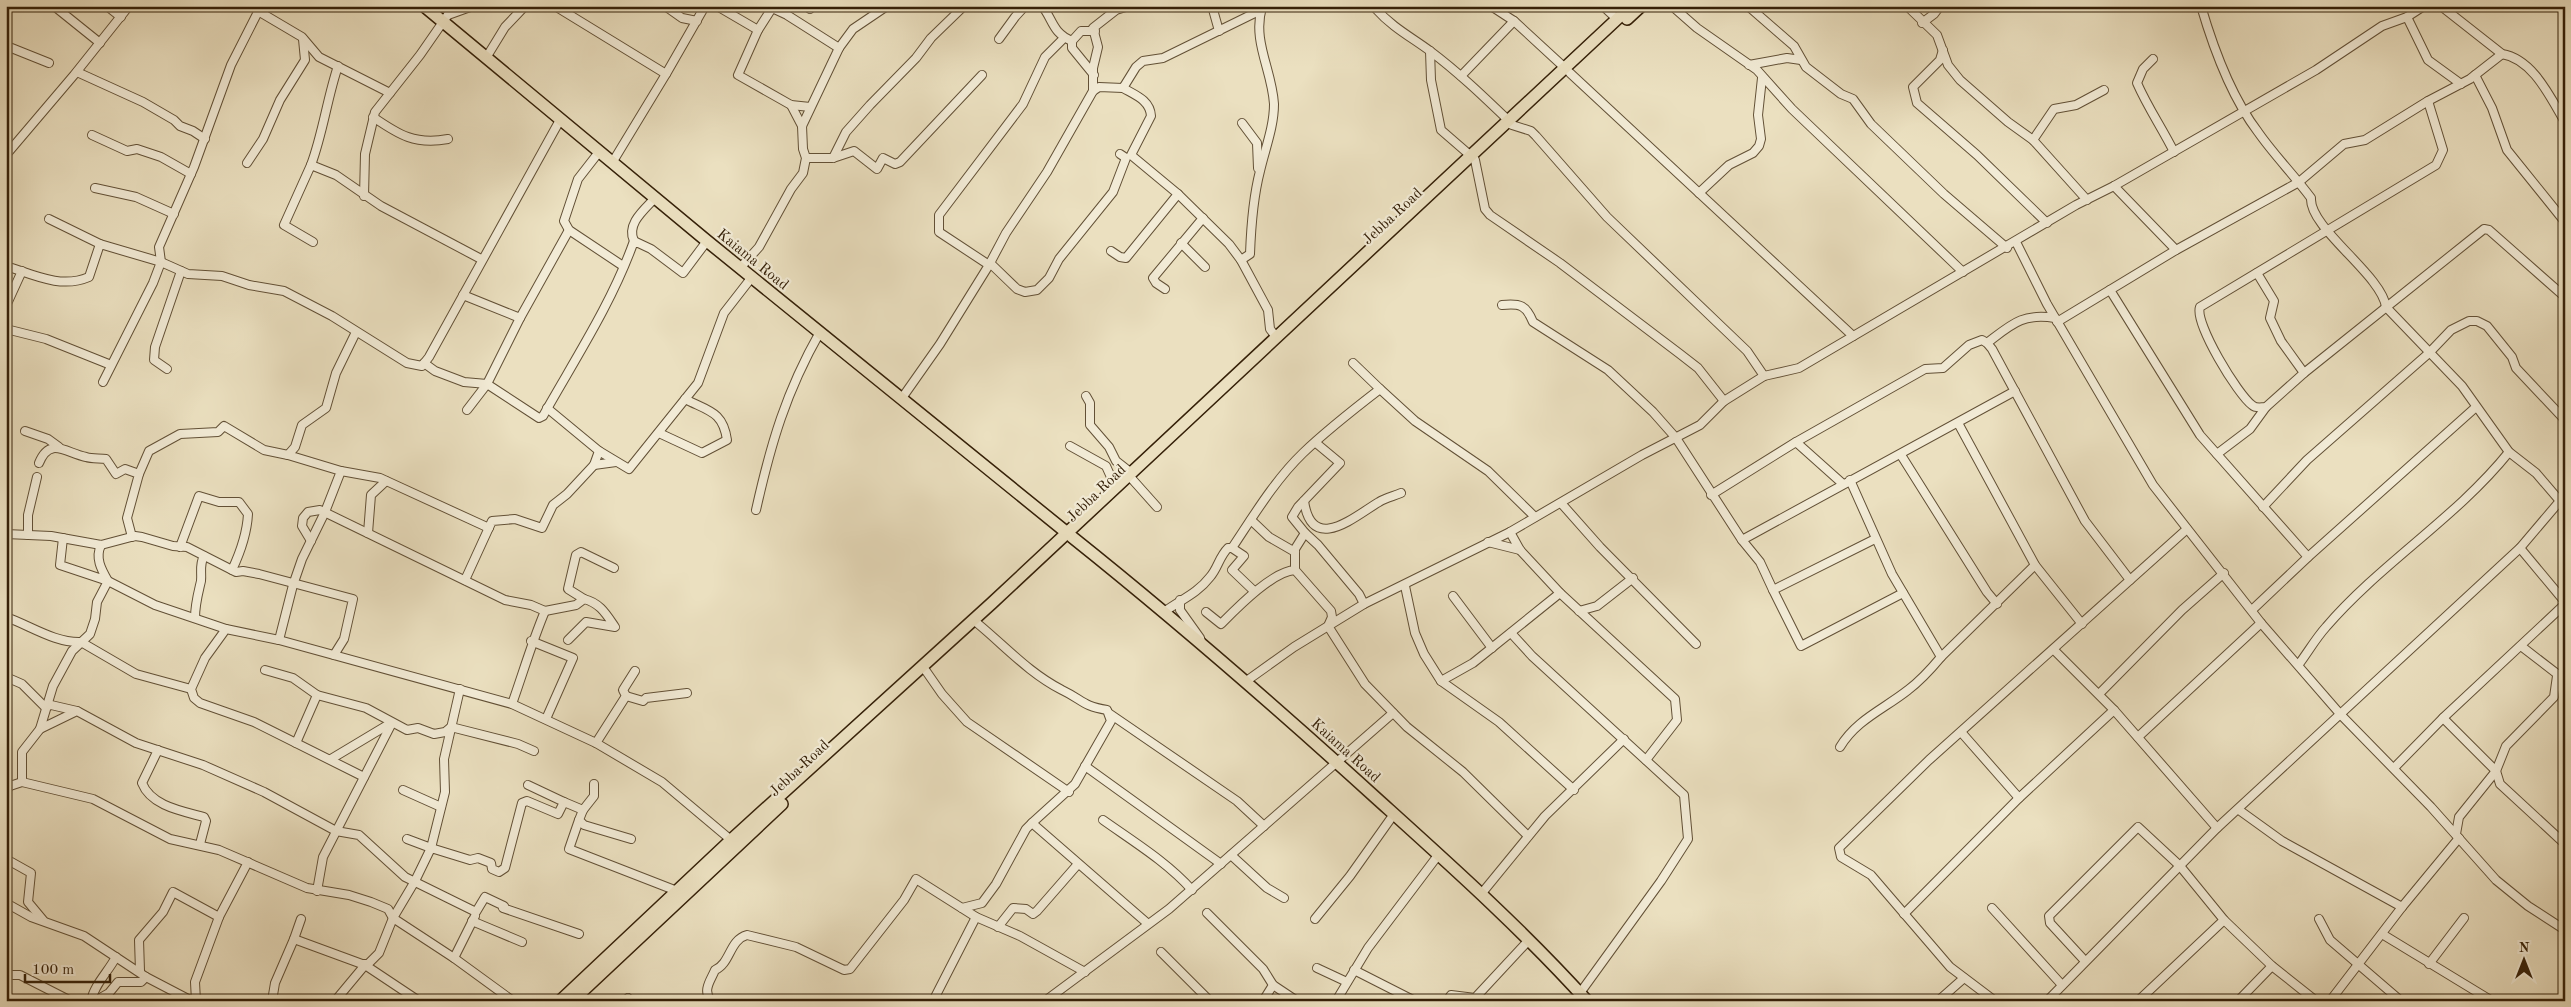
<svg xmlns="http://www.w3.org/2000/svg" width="2571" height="1007" font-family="'Old Standard TT',serif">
<rect width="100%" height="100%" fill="#ebe0c0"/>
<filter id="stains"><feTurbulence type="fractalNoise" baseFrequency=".004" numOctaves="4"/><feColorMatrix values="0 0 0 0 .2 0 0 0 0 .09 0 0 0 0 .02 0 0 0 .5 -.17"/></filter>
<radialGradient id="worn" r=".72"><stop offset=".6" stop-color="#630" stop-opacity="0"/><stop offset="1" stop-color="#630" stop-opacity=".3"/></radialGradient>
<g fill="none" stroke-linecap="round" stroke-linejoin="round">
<g stroke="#625036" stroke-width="10">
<g id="minor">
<polyline points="54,6 100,43"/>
<polyline points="107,6 121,17"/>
<polyline points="555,6 666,74 705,6"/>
<polyline points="665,6 682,18 697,21"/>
<polyline points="717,6 758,30"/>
<polyline points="806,6 810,9 812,6"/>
<path d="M1042,6C1053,19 1052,33 1072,41V48L1094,75"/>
<polyline points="1212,6 1219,31"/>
<path d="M1378,6L1376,9C1392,27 1411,37 1430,51C1458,72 1483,96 1508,120"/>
<polyline points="1603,6 1617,19"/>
<polyline points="1672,6 1697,28 1757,70 1792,109 1963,272"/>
<polyline points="1748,6 1794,46 1806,67 1841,94 1853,99 1871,124 1944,194 2007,248"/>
<polyline points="1907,6 1937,35 1948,65 1960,80 2008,122 2033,140 2087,200"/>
<path d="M2201,6C2213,47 2232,98 2258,132C2274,155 2294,175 2311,198C2309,228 2382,275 2386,307L2462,386L2509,452L2536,473L2560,501"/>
<path d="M2441,6L2502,54C2533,59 2550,97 2565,122"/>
<polyline points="258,11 302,37 319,57 390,93"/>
<polyline points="448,15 473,6"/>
<polyline points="2407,17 2428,60 2461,84"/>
<polyline points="1514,21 1565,68"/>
<polyline points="1922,23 1934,14 1940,6"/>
<polyline points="999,39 1015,17 1025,6"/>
<polyline points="1072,41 1081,31 1095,31"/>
<polyline points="6,43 9,47 49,63"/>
<polyline points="1943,50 1940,60 1913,87 1917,103 1977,155 2047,223"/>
<polyline points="1430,51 1431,80 1441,130 1471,156"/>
<polyline points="486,58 505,27 525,6"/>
<path d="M2153,59L2143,69L2137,83C2148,108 2162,128 2174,152"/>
<polyline points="1749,65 1787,58 1801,60"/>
<polyline points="77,72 143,102 174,120 180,126 193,131 205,139"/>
<polyline points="1570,73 1853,336"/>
<polyline points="2475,75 2492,108 2507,150 2565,222"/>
<polyline points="1461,76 1514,21 1491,6"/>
<path d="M1123,88C1135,95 1150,100 1151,116L1131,155L1178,194L1229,244L1241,260L1268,310L1270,329L1276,337"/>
<polyline points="1093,91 1093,68 1098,47 1093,28 1116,10 1129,6"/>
<path d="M2428,101L2443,150L2436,165L2200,307C2194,323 2238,395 2252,405C2256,409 2261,407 2266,407L2304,373L2484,229L2489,230L2565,297"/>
<polyline points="791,105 802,126"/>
<polyline points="810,107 791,105 738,75 758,30 772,8 787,15 839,48"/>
<path d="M373,117C399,135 415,145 448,139"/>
<polyline points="1242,123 1257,143 1258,168"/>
<polyline points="1512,125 1531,131 1536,136 1607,217 1747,351 1764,376"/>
<polyline points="92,135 127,151 137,149 161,157 191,174"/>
<polyline points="2033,140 2054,109 2076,105 2104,90"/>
<polyline points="599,152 578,179 564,221 569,230 623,266"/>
<polyline points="6,155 74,75 129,6"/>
<polyline points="806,158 833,158 854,151 877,169 883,158 895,164 900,162 982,75"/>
<polyline points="833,158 846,132 870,105 916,58 931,38 964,6"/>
<polyline points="1475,160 1485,209 1490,215 1560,263 1680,354 1698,368 1724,401"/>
<polyline points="247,163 263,139 280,100 305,60 303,39"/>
<polyline points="612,163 666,74"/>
<path d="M311,165C323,133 327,99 338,66"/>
<polyline points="2114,186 2176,250"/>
<polyline points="95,188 136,197 174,214"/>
<polyline points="1699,193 1729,165 1753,153 1759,146 1761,139 1758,115 1762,78"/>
<polyline points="364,196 365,154 375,112 420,55 454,6"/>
<polyline points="49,219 100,244"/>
<path d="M634,241C626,224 644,210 655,198"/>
<polyline points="313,242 284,225 311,165 336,175 381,206 481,259"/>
<polyline points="2016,242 2047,304 2153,485 2261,623 2341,715 2431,807 2496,880 2528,906 2565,930"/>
<polyline points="1181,243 1205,267"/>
<polyline points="1111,251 1120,257 1126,258 1178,194"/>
<path d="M1241,260L1250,254C1251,227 1253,198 1260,171C1265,149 1274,127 1274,104C1272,70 1252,41 1262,7"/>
<polyline points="990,263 1017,289 1025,292 1037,290 1049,278 1059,259 1113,192 1126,158 1120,154"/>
<polyline points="989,265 939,232 939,215 1023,104 1045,57 1064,38"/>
<path d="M6,266C34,275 61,289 89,277L100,244L161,262L188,274L222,276L249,285L284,291L332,316L407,363L422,366L429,357L560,120"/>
<polyline points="741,267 759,247 791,189 803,173 806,158 803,149 802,126 839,48 853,29 887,6"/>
<polyline points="2257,273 2274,301 2270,318 2281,341 2304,373"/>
<polyline points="1165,289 1156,283 1153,278 1203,218"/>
<polyline points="2110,290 2200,435 2308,557"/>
<polyline points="463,295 520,318 569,230"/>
<path d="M1502,305C1520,303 1526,305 1533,322L1608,370L1653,412L1676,438L1742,540L2015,391"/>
<polyline points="6,306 22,271"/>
<polyline points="2057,322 2176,250 2299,182 2344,144 2365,140 2428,101 2470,79 2502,54"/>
<polyline points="6,329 46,339 111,365"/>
<path d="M1987,343C2012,324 2022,313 2055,318"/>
<path d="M424,363L435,371L464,382L487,384L539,418L543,416C575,359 612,303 634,241L651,249L683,273L707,241"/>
<polyline points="1353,363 1380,389"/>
<polyline points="167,369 154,360 155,347 181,271"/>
<polyline points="103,382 153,283 161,262 159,247 194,167 231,65 261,6"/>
<polyline points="1086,396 1090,403 1090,425 1109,447 1116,461 1130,472"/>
<polyline points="902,398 940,344 989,265 1006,233 1047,172 1093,91 1099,87 1123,88 1136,67 1143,61 1163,58 1261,10"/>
<polyline points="547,408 599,451 629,469 698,383 724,313 752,277"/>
<polyline points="467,410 487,384 520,318"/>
<polyline points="1958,423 2035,565 2082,624"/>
<polyline points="25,431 48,439 59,447"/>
<path d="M659,433L702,453L727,440C723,411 708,411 685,399"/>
<polyline points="1796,442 1925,369 1943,368 1969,345 1982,340 1987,343 1992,349 2085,521 2130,580"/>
<polyline points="1070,446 1106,466 1115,486"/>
<polyline points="2217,454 2250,429 2266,407"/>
<polyline points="1901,455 1987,592 1997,604"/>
<path d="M39,463C50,436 66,453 86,457C92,459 100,458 106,459L116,474L125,469L139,474L127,518L132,537"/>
<polyline points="594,465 616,462"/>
<polyline points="341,471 380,478 489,528"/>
<polyline points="139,474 149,451 180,434 218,432 224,426 264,450 288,455"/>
<polyline points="1132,479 1157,507"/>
<polyline points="1850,480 1892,574 1941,657 2035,565"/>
<polyline points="1711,495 1796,442 1843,484"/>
<path d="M1304,501C1312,555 1355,516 1379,502C1385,498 1394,496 1401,493"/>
<polyline points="1561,503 1600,547 1696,644"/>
<polyline points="2263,507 2307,460 2429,353 2451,330 2469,321 2477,321 2487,326 2512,357 2516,368 2565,420"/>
<path d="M756,510C771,443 786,392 820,332"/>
<polyline points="1251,520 1269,537 1295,552"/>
<polyline points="1510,532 1520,550 1560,593 1675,699 1677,720 1646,760"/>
<polyline points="368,533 371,495 386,481"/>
<polyline points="1305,533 1318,545 1359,594 1364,604"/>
<polyline points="6,534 51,536 101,545 135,536 142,537 173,546 187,547 236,572 243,571 259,574 353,599 344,639 334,655"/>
<polyline points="28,535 28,515 37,477"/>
<path d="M63,538L60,565L108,581C101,569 95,558 101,545"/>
<polyline points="1875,539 1773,590 1801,646 1903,593"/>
<polyline points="1742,540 1760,562 1773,590"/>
<path d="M311,541L302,526L303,518L308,512L320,510L505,600L531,605L545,611C532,642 523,673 512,704"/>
<polyline points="1488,542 1520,550"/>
<path d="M180,547L199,496L219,502H239L248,514C247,533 240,553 232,570"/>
<polyline points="2520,548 2565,602"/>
<polyline points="1295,570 1331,611 1332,617 1328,626 1365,684 1407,727 1463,772 1528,836"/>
<polyline points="465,580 492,521 515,519 542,528 553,505 567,494 594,465 599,451"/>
<polyline points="1405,586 1415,633 1424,654 1441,681 1499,722 1574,790"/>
<path d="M1254,591L1232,570L1244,556L1232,548C1254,515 1275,480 1303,453C1327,430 1354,409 1380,389L1415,421L1488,471L1535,517"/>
<polyline points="1453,596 1492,648"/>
<polyline points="584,599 568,589 576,555 581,552 614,568"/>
<polyline points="1180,600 1180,610 1200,638 1201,642"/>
<polyline points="2252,610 2308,557 2476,407"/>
<path d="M545,611L576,605L584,599C600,603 606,614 615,627L586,622L568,640"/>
<polyline points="1579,611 1597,606 1633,578"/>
<path d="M1164,612C1180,600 1197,594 1210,577C1218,568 1219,557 1228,548H1232"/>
<path d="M1206,612L1221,624C1237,608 1273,571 1295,570V549L1305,533L1292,517L1298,507L1340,463L1316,443"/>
<path d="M6,617C31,626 55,643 81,642L136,674L191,689"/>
<path d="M195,618C195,604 198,594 201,581C202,572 199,565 204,556"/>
<path d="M977,623C1006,647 1029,673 1062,690C1083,700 1082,706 1107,710L1111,721L1075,784L1032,823"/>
<polyline points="226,629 155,605 108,581 97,602 95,619 90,634 72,651 53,686 40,729 77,711 136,743 203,765 264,792 336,831 359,835 405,877 476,912 485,897 504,906 503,908 579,934"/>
<polyline points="1511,633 1532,656 1684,795 1688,839 1661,881 1580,993"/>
<polyline points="279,640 293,585 302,559 325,512 341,471 288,455 295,447 302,425 326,408 336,373 356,332"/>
<polyline points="531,641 573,658 546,719"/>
<polyline points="2521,646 2565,680"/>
<polyline points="2054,650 2114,710 2217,828"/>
<path d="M2299,664C2308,652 2316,638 2326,627C2381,563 2456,518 2509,452"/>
<polyline points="265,670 293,678 317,695 366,708 407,730 418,728 434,734 445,732 451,727 518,744 534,751"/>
<polyline points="926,671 942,694 967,722 1069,792"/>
<polyline points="6,677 22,684 45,707 51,705 77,711"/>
<polyline points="1441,681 1473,663 1560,593"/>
<polyline points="1245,682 1294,647 1364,604 1510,532 1642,455 1700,425 1724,401 1764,376 1799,368 2076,205 2114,186 2316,70 2382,26 2407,17 2424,6"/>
<polyline points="2099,694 2182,610 2224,573"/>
<polyline points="626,696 643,701 646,698 687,693"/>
<polyline points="1110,714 1237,801 1264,826"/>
<polyline points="2443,718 2496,771 2500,784 2565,844"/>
<polyline points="1961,732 2019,798"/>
<polyline points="2138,737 2261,623"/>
<polyline points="296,743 317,695"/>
<polyline points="596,743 626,696 623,690 635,671"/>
<path d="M1840,747C1856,720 1884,709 1908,690C1920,681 1931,669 1941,657"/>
<path d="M158,750L142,783C151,806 182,811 204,817L206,821L200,844"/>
<polyline points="331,759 391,723"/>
<polyline points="1085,766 1221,864"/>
<polyline points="2394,768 2443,718 2565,604"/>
<polyline points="364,777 254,722 200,703 194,698 191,689 205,658 226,629 279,640 512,704 596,743 662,782 731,840"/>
<polyline points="22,782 22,752 40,729"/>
<polyline points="403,790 441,807"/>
<polyline points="6,791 10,786 22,782 93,799 170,839 219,850 307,888 349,895 371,902 388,909 393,918 454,958 513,1001"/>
<polyline points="564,802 583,810 594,796 594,784"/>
<polyline points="583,810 579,820 584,825 631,839"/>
<polyline points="2239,810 2282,841 2402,907"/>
<polyline points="579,820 569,849 677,891"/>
<path d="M1103,820C1134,842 1167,862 1192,890"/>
<polyline points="2456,834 2459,817 2496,771 2506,746 2554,697 2557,676"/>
<polyline points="407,839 431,848 445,792 444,759 460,689"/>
<polyline points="1231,855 1267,888 1284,898"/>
<polyline points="6,859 31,873 28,902 43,920"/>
<polyline points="317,891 323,857 392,723"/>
<polyline points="1482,893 1545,816 1624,739"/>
<polyline points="6,903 31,917 84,936 146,977 192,1001"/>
<polyline points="962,908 982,903 996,884 1026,829 1032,823 1147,923"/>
<polyline points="1992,908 2062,985"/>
<polyline points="1207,913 1263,969 1273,985 1297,1001"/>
<polyline points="1904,914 2019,798 2114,710"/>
<polyline points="301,919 294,939 362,964 368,964 379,953 393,918 415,881 431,848 470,860 478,858 491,863 492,869 499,872 505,868 522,803 527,801 558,814 564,802 528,785"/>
<polyline points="1315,919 1350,876 1394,814"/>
<polyline points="2319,919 2330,940 2401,1001"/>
<polyline points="472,921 522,942"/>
<polyline points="998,927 1013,908 1026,909 1033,914 1037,911 1078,864"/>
<polyline points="2382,934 2492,1001"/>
<polyline points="1161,952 1210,1001"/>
<polyline points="454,958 475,916"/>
<polyline points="2085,961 2050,923 2049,916 2138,827 2180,866 2224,920 2272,966 2316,1001"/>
<polyline points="2429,964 2464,918"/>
<polyline points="1317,968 1347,982"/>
<polyline points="1354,970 1415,1001"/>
<polyline points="140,971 139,940 163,912 173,892 219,917 248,862"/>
<polyline points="6,975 20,975 71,1001"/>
<polyline points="628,998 631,1001"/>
<path d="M91,1001C94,985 108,972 116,957"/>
<polyline points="95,1001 109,993 118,982 141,982 146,977"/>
<polyline points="196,1001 195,982 219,917"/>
<polyline points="272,1001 275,983 294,939"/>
<polyline points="335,1001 365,965 419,1001"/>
<path d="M711,1001C702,990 711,980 715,970C731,963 729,940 747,935L796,947L844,970L850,969L904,900L916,879L976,917L1020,936L1085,972"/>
<polyline points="933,1001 976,917"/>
<polyline points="1045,1001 1169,909 1393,713"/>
<polyline points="1263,1001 1273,985"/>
<polyline points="1336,1001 1368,948 1439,854"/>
<polyline points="1447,1001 1451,995 1475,998 1529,940"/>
<polyline points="1938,1001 1964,978"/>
<polyline points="1995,1001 1950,967 1871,875 1841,857 1839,848 1929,760 2187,529"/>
<polyline points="2047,1001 2217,828 2520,548 2565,495"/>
<polyline points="2138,1001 2224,920"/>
<polyline points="2238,1001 2272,966"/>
<polyline points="2330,1001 2402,907 2459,838"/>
</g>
</g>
<g stroke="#352008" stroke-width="14">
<g id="highway">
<polyline points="424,6 707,241 1066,532"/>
<polyline points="1627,19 1641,6"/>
<path d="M1072,537C1176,620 1277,708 1375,797C1448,863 1521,928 1587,1001"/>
<polyline points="560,1001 731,840 992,603 1631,6"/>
<polyline points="572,1001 782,804"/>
</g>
</g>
<use href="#minor" stroke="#f2ebd6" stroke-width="8"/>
<use href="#highway" stroke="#ebe0c0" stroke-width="11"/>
</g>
<g text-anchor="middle" stroke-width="4.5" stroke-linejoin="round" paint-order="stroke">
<g font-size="15" fill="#352008" stroke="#f2ebd6">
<text transform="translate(1392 216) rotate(-43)" y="5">Jebba Road</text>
<text transform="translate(753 259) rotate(39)" y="5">Kaiama Road</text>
<text transform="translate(1096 493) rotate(-44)" y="5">Jebba Road</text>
<text transform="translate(1346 750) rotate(42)" y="5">Kaiama Road</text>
<text transform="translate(799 768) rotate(-43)" y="5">Jebba Road</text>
</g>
</g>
<rect width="2571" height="1007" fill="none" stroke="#ebe0c0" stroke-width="25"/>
<rect x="8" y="8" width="2556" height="992" fill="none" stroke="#352008" stroke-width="2.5"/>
<rect x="12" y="12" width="2546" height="982" fill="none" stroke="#352008"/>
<g transform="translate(2524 960)" stroke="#f2ebd6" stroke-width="4" paint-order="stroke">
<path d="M0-4L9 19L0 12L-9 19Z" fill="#352008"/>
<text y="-8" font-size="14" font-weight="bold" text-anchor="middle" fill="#352008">N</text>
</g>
<path d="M25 974v8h85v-8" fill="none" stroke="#352008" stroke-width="2.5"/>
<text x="32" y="974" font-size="15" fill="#352008" stroke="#f2ebd6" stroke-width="4" paint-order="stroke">100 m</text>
<rect width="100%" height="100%" filter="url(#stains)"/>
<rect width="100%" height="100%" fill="url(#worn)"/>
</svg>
